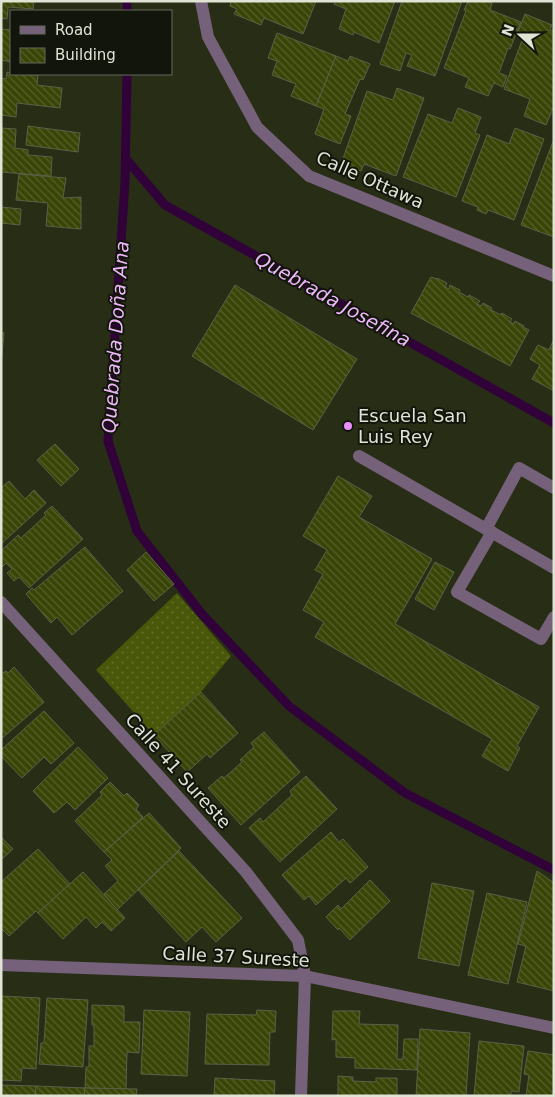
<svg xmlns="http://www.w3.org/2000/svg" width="555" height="1097" font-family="'DejaVu Sans',sans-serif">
<defs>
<pattern id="grass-dots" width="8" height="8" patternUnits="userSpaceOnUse" patternTransform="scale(1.25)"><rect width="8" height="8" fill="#485709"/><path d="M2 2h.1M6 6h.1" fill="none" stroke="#626f2c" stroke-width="1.8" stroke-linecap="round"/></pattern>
<pattern id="building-back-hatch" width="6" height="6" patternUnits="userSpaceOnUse" patternTransform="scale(1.25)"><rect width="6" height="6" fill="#394507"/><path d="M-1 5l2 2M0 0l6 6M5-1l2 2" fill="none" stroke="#55602a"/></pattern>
</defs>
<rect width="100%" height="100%" fill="#282e16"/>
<polygon fill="url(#grass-dots)" points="177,593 231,656 201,692 154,735 96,670"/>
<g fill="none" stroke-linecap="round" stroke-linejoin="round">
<g stroke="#31023a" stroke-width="9">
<polyline points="127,11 127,1"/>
<polyline points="127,74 125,182 108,441 137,531 202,614 289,706 405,793 554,870"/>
<polyline points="126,159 165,205 554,423"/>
</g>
</g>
<g fill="url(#building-back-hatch)" stroke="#596147">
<polygon points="1,1 34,1 33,9 8,7 7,19 1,18"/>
<polygon points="231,1 316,1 303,34 264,18 261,25 234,14 237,9 230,6"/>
<polygon points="335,1 395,1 379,43 354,32 353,35 339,29 346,9 334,4"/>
<polygon points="402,1 462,1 435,76 407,66 412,55 406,53 400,71 380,64"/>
<polygon points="468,1 487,1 492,3 490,10 521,22 510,49 508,48 499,73 507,76 503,87 494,83 488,96 465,87 469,78 444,68 466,11 464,10"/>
<polygon points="525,14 552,25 550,30 554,31 554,106 546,125 524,116 530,99 504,89 524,35 518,32"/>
<polygon points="1,29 11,30 11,62 1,60"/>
<polygon points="277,33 336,56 316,106 291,96 296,84 272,75 277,61 268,58"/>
<polygon points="336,56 348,61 350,56 370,64 363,80 360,79 345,114 351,116 340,144 315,134 324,109 316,106"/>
<polygon points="7,72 11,73 11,74 38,75 37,85 62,88 60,108 17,103 16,117 1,115 1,78 6,79"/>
<polygon points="397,88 424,98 396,176 364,164 361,171 341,164 367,91 393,100"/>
<polygon points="458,108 481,117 475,133 480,135 456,197 403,177 428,114 452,123"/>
<polygon points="28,126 80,133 78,152 26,145"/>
<polygon points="1,128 16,129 15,148 28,150 28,155 52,157 51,176 1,172"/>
<polygon points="515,128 544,139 514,220 488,210 486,214 477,210 478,207 462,201 487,135 509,144"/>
<polygon points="554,139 554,237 521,225"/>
<polygon points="19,174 66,178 63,198 81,197 81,229 46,226 48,203 16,200"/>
<polygon points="1,207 21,209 20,225 1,223"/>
<polygon points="431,277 437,279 437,278 447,283 445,287 449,289 450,285 460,290 459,292 468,297 469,295 480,301 477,304 481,306 483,303 492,308 491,310 501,315 502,313 512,319 510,322 514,324 515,321 524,326 523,327 529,330 510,366 411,313"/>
<polygon points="235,285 357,359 313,430 192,356"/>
<polygon points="1,332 4,333 1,365"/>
<polygon points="553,341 554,342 554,391 532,379 540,365 530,359 538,345 549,350"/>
<polygon points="55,444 79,469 61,486 37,460"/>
<polygon points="338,476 372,496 359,517 432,559 395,624 539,707 517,746 520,748 508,771 482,756 492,739 315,637 324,622 303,610 323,574 315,570 327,550 303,536"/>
<polygon points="9,481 25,499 34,490 46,503 1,544 1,488"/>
<polygon points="52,506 83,539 29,588 19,577 14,581 7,573 12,569 6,563 2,567 1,566 1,551 18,535 21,538 46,515 44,513"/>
<polygon points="85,547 123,591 72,635 57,617 51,623 26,594 32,588 34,590"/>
<polygon points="146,552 174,584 154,601 127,570"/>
<polygon points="435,562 454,572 434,610 415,599"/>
<polygon points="14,667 44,702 1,739 1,674 6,671 8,673"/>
<polygon points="201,692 238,733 210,758 207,754 187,772 154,735"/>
<polygon points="44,711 74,743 51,764 44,757 22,778 1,756 1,750"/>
<polygon points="264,732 300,772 241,825 208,788 222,776 224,778 242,762 240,760 254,747 251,743"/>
<polygon points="78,747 108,778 75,810 67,802 54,813 33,791"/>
<polygon points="306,776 337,809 280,862 249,828 260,818 263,822 292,795 290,791"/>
<polygon points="110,782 124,796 127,793 139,805 136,809 143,817 104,852 75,821 102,795 100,792"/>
<polygon points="149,813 181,848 117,910 104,894 118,881 105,866 112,860 104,852"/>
<polygon points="331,832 339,842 343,839 368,867 350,883 346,878 316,905 309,896 304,900 282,875"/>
<polygon points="1,837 13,849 1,860"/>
<polygon points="38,849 70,884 38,913 36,911 9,936 1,928 1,882"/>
<polygon points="179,851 242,918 216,942 202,927 186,942 138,890"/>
<polygon points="537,871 554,883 554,991 517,982 526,946 518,944"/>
<polygon points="83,872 125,918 111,931 102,922 96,928 86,917 63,939 38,913"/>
<polygon points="370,880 390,901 350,940 339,928 338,930 326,917 338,905 341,909"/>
<polygon points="432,883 474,891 459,966 418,958"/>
<polygon points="487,893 527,902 508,984 468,975"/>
<polygon points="1,996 40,998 36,1069 22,1068 21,1081 1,1080"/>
<polygon points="47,998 88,1000 83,1067 39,1064 41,1043 44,1043"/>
<polygon points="92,1005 124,1006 124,1022 140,1022 139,1053 127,1052 126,1089 85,1088 86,1067 89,1067 89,1046 94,1046 94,1025 92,1025"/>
<polygon points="144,1010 190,1012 187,1076 141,1074"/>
<polygon points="257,1010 276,1011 275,1032 270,1032 269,1065 205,1064 207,1014 256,1015"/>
<polygon points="333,1011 360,1011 359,1024 398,1025 397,1059 403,1059 404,1039 418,1039 417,1070 355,1068 355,1058 336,1057 336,1039 332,1040"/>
<polygon points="420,1029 470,1033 466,1096 416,1096"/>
<polygon points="479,1041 524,1046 519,1092 511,1091 511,1096 474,1096"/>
<polygon points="528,1051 554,1055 554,1096 526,1096 529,1075 524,1074"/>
<polygon points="338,1076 353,1077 353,1081 376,1082 376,1078 397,1078 397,1096 338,1096"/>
<polygon points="215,1078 275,1081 274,1096 214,1096"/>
<polygon points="1,1085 36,1086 35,1096 1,1096"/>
<polygon points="36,1086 85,1088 84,1096 35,1096"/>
<polygon points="85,1088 137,1089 136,1096 84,1096"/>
</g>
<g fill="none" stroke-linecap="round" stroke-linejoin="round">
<g stroke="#76617b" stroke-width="12">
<polyline points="359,456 554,568"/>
<polyline points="486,529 519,468 554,488"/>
<polyline points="492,532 457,592 541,639 554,617"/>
</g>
<g stroke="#76617b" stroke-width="12">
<polyline points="201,1 208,37 257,127 309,176 554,276"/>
<polyline points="1,602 246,872 298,940 305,976 301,1096"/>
<polyline points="1,965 305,976 554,1028"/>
</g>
</g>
<circle fill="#ea8dfd" stroke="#12150b" stroke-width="2" cx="348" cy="426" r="5"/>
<g text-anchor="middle" stroke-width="4" stroke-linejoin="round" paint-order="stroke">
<g font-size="18" fill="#dfe4d5" stroke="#12150b">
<text transform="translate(370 180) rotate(24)" y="6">Calle Ottawa</text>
<text transform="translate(178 771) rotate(48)" y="6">Calle 41 Sureste</text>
<text transform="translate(236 957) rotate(3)" y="6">Calle 37 Sureste</text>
</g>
<g font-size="18" fill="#dfe4d5" stroke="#12150b" text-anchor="start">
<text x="358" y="422">Escuela San<tspan x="358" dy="21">Luis Rey</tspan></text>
</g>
<g font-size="19" font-style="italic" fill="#eeb7fa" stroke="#12150b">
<text transform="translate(333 299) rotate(29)" y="7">Quebrada Josefina</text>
<text transform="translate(115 337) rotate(-86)" y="7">Quebrada Doña Ana</text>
</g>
</g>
<rect width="555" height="1097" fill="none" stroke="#dfe4d5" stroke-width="5"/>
<rect x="10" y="10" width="162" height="65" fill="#12150b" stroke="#64685c"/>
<rect x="20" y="26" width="25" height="8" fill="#76617b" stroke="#64685c"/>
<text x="55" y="35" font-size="15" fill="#dfe4d5">Road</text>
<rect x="20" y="48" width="25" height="15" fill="url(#building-back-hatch)" stroke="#64685c"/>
<text x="55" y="60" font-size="15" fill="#dfe4d5">Building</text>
<g transform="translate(520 35) rotate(291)" stroke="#12150b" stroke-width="4" paint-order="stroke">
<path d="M0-4L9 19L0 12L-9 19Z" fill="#dfe4d5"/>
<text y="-8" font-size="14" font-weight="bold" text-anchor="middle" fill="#dfe4d5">N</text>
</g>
</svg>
